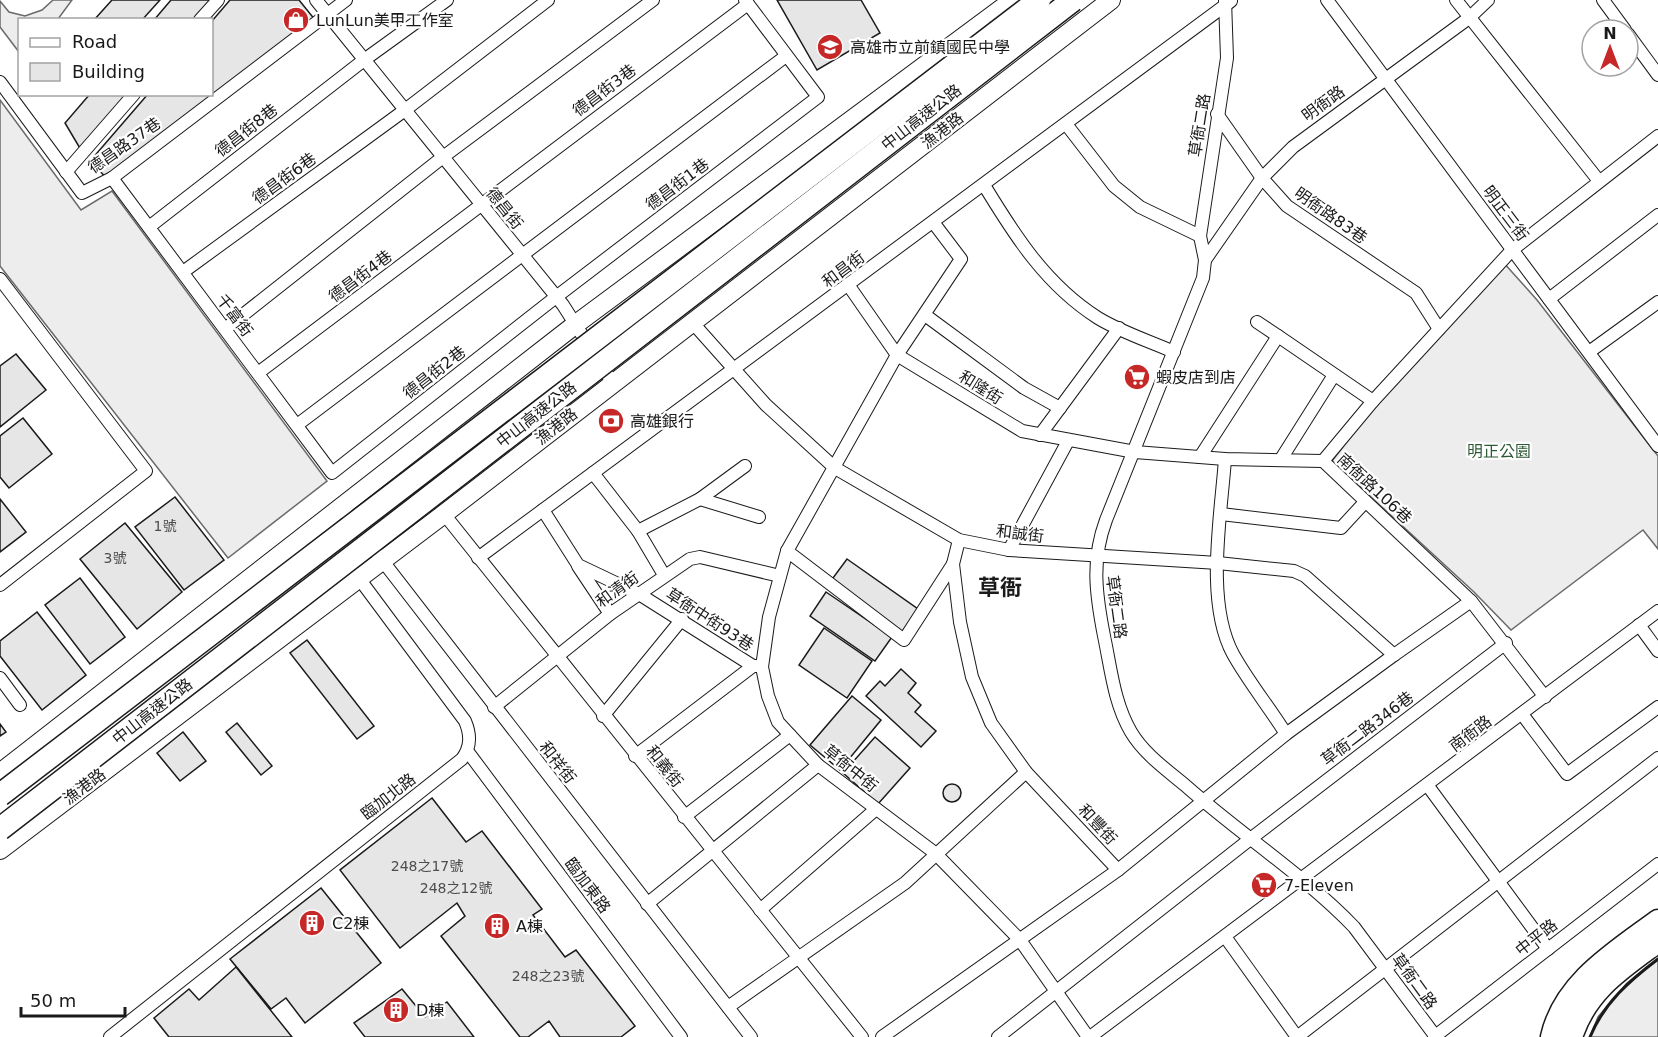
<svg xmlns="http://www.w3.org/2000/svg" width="1658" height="1037" font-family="'DejaVu Sans','Noto Sans TC',sans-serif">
<rect width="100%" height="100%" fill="#fff"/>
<g fill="#ededed" stroke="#6a6a6a" stroke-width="1.5">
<polygon points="53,0 72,0 58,19 20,20 19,52 0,27 0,1 9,12 25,16 42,10"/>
<polygon points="0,100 81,210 112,191 327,481 228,558 0,266"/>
<polygon points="1503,262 1537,300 1658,456 1658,549 1643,530 1511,630 1474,592 1332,461 1376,404"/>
<polygon points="1658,959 1658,1037 1590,1037 1598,1017 1627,983"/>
</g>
<g fill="#e6e6e6" stroke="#1a1a1a" stroke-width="1.5">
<polygon points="112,0 160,0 142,20 94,20"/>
<polygon points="171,0 214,0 197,20 154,20"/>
<polygon points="230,0 299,0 316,21 105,177 91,160 148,94 212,94 212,21"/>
<polygon points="777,0 861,0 880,33 817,70"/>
<polygon points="90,94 130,94 81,150 65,123"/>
<polygon points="16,354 46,390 0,427 0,366"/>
<polygon points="23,418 52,454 9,488 0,477 0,436"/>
<polygon points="175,497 224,560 184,590 135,527"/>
<polygon points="0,499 26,532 0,552"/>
<polygon points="125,523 182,592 137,629 80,559"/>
<polygon points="847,559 918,609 902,632 830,582"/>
<polygon points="80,578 125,637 90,664 45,605"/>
<polygon points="826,592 892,637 875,661 810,616"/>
<polygon points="37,612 86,675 42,710 0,656 0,641"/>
<polygon points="824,628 872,661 847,698 799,665"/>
<polygon points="307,640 374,726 357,739 290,653"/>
<polygon points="901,669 916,683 908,693 921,705 915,712 936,731 921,747 866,696 880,681 885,686"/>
<polygon points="852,696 881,720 840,770 810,745"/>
<polygon points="237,723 272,766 261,775 226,732"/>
<polygon points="0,724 6,732 0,736"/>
<polygon points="183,732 206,761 180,781 157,753"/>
<polygon points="875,737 910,768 878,804 843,773"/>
<circle cx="952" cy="793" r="9"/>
<polygon points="432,798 466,842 482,831 542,909 533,915 565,957 576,950 635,1026 621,1037 560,1037 549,1021 528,1037 520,1037 441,936 465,916 457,903 400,948 340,870"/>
<polygon points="321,888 381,963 305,1023 286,998 271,1009 230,959"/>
<polygon points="236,967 292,1037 169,1037 154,1018 189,989 199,1000"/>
<polygon points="402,989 425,1017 447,1002 474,1037 365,1037 354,1023"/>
</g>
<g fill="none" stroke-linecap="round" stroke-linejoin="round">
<g stroke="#1a1a1a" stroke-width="14">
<g id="street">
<polyline points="316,0 563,305 612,382"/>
<path d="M1225,0L1227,58L1200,236L1205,260L1203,278L1106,520C1091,560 1096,595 1104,636C1111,669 1114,703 1131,732C1144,754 1167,770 1186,786C1240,834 1305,876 1354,927L1436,1037"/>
<polyline points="1327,0 1658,446"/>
<polyline points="1456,0 1599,181"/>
<polyline points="1603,0 1625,30"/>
<polyline points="200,20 218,0"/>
<polyline points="1628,34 1658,75"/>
<polyline points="0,82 82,193 112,178 346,0"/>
<polyline points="1217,114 1262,178 1287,206 1416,293 1439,329"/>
<polyline points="1066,124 1114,186 1140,207 1200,236"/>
<polyline points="66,172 134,94"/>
<polyline points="112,178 332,473 556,297 818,97 745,0"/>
<path d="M984,185C1015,236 1046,285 1098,318C1121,332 1149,341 1174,352"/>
<polyline points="933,222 961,259 897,355 787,551 769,617 762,667 768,696 778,722 790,735 818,765 935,853 1020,940 1088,1037"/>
<polyline points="149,227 364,60 447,0"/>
<polyline points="1205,260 1262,178 1293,147 1469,18 1488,0"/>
<polyline points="183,272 405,110 548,0"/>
<polyline points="0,279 146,471 0,585"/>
<polyline points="849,286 897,355 1022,431 1135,452 1225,459 1323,461"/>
<polyline points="1549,299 1658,215"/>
<polyline points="925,315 1024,388 1060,408"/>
<polyline points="692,322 766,405 835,468 959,540 1009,550 1218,563 1294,571 1305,576 1394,655 1286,734 1118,870 882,1037"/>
<polyline points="1257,322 1278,336"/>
<polyline points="225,329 443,157 653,0"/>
<polyline points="1589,352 1658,302"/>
<polyline points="258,373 748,4"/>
<polyline points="297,425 786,56"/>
<polyline points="1040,435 1119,328"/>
<polyline points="1200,457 1278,336 1373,401"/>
<path d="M1225,459C1221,516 1205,602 1233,654C1248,681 1269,707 1286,734"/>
<polyline points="1281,459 1334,375"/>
<polyline points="593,473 638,531 700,499 745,466"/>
<polyline points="700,499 759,517"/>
<polyline points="341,507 751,1037"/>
<polyline points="543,510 578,565 639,594 753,666"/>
<polyline points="444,514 862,1037"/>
<polyline points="1221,514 1341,528 1365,502"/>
<polyline points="638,531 664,575"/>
<polyline points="959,540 953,564 960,622 972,677 991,723 1026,772 1118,870"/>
<polyline points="1009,550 1068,441"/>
<polyline points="787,551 904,640 953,564"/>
<polyline points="478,558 1231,1"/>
<polyline points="578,566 610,614"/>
<polyline points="1639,625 1658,651"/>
<polyline points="1394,655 1471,601"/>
<polyline points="0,678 20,705"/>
<polyline points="1545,697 1471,601 1323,461 1373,401 1512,250 1658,136"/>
<polyline points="494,707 610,614 690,559 700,557 780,576"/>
<polyline points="1522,714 1567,774 1658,707"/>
<polyline points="603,716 682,619"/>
<polyline points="468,752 681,1037"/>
<polyline points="635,756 753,666 758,666"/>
<polyline points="1428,786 1548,949"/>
<polyline points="684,817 790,735"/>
<polyline points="647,904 818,765"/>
<polyline points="760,910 876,809"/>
<polyline points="1226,938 1297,1037"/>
<polyline points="728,1007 905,883 1026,772"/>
<path d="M110,1037L462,759C471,747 471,735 465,721L355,573"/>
<polyline points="998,1037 1249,840 1506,643"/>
<polyline points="1090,1037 1658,611"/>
<polyline points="1297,1037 1658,758"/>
<polyline points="1434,1037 1658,864"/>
</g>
</g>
<g stroke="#1a1a1a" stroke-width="20">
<g id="secondary">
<polyline points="0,773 576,324 1013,0"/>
<polyline points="0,850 444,514 1111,0"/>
</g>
</g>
<g stroke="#1a1a1a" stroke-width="25">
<g id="highway">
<path d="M1552,1037C1564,983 1616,952 1658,921"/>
<path d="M1571,1037C1586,990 1620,969 1658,941"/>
</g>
</g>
<use href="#street" stroke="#fff" stroke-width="12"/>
<use href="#secondary" stroke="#fff" stroke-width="18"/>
<use href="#highway" stroke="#fff" stroke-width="22"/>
<g stroke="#1a1a1a" stroke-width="25" stroke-linecap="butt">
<g id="highway-bridge">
<polyline points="0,795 1039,0"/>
<polyline points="0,829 1073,0"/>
</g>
</g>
<use href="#highway-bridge" stroke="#fff" stroke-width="22"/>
<path stroke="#1a1a1a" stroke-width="3" d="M1590,1037C1604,1003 1629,981 1658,959"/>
</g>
<defs>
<g id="shop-disc" transform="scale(1.35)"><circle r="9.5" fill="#c62828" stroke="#fff"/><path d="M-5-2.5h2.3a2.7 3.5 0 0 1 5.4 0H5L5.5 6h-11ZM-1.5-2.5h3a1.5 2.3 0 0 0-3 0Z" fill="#fff"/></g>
<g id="school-disc" transform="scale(1.35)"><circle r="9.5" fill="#c62828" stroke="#fff"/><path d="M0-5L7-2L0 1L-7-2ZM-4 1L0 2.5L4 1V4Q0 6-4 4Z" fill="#fff"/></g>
<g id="supermarket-disc" transform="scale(1.35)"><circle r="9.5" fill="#c62828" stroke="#fff"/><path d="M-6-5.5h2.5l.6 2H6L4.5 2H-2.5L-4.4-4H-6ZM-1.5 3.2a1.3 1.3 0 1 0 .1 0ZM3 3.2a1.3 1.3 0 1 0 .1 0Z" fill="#fff"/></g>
<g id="bank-disc" transform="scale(1.35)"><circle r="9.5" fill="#c62828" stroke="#fff"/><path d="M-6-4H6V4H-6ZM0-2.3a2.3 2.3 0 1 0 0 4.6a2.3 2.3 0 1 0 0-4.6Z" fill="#fff"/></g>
<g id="building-disc" transform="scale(1.35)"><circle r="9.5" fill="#c62828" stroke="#fff"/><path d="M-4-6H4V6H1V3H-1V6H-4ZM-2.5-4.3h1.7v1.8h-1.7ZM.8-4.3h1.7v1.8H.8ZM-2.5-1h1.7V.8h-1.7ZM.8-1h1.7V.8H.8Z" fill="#fff"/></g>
</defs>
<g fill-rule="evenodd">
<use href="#shop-disc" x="296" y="20"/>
<use href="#school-disc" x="830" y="47"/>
<use href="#supermarket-disc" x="1137" y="377"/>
<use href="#bank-disc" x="611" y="421"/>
<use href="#supermarket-disc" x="1264" y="885"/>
<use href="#building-disc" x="312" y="923"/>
<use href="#building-disc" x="497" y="926"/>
<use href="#building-disc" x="396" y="1010"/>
</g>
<g text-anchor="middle" stroke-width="4.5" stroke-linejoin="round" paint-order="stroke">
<g font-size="14" fill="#4d4d4d">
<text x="165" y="531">1號</text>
<text x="115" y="563">3號</text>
<text x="427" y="871">248之17號</text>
<text x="456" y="893">248之12號</text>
<text x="548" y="981">248之23號</text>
</g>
<g font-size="16" fill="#1a1a1a" stroke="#fff" text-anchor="start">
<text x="316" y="26">LunLun美甲工作室</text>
<text x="850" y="53">高雄市立前鎮國民中學</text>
<text x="1156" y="383">蝦皮店到店</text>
<text x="630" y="427">高雄銀行</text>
<text x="1284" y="891">7-Eleven</text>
<text x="332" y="929">C2棟</text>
<text x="516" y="932">A棟</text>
<text x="416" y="1016">D棟</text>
</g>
<g font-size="16" fill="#1a1a1a" stroke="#fff">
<text transform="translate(604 90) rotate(-37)" y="6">德昌街3巷</text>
<text transform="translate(1323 103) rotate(-36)" y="6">明衙路</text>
<text transform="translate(921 117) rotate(-38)" y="6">中山高速公路</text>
<text transform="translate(1199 125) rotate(-81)" y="6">草衙二路</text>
<text transform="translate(246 130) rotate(-38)" y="6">德昌街8巷</text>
<text transform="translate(942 130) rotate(-38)" y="6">漁港路</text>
<text transform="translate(124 145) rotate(-35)" y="6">德昌路37巷</text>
<text transform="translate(284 178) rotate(-36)" y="6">德昌街6巷</text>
<text transform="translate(677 184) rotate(-37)" y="6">德昌街1巷</text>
<text transform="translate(505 208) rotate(51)" y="6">德昌街</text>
<text transform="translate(1506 213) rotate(53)" y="6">明正三街</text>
<text transform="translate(1331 215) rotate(35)" y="6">明衙路83巷</text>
<text transform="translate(843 269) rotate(-37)" y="6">和昌街</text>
<text transform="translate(360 276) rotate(-37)" y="6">德昌街4巷</text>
<text transform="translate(235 315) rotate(53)" y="6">千富街</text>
<text transform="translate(434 372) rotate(-38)" y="6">德昌街2巷</text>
<text transform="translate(981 387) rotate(32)" y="6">和隆街</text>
<text transform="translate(536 414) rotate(-38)" y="6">中山高速公路</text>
<text transform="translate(556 426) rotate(-38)" y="6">漁港路</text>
<text transform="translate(1375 488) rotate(43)" y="6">南衙路106巷</text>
<text transform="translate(1020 533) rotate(7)" y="6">和誠街</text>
<text transform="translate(617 589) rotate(-36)" y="6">和清街</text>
<text transform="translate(1117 607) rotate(82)" y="6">草衙二路</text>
<text transform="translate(710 619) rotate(33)" y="6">草衙中街93巷</text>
<text transform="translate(152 711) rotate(-38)" y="6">中山高速公路</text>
<text transform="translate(1367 728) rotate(-37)" y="6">草衙二路346巷</text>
<text transform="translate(1470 733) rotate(-37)" y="6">南衙路</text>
<text transform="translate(558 762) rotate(52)" y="6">和祥街</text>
<text transform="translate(665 766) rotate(51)" y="6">和義街</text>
<text transform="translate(851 768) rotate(39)" y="6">草衙中街</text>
<text transform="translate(84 786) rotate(-37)" y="6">漁港路</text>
<text transform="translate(388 796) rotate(-38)" y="6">臨加北路</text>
<text transform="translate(1098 824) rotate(47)" y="6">和豐街</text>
<text transform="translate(588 885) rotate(53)" y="6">臨加東路</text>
<text transform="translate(1536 937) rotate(-38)" y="6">中平路</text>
<text transform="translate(1415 981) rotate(54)" y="6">草衙二路</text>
</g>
<g font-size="16" fill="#2b5a34" stroke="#fff">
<text x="1499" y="457">明正公園</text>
</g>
<g font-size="22" font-weight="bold" fill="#1a1a1a" stroke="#fff">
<text x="1000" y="595">草衙</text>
</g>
</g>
<rect x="18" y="18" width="195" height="78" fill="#ffffff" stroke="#a3a3a3" stroke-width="1.5"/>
<rect x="30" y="38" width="30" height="9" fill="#ffffff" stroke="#a3a3a3" stroke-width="1.5"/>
<text x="72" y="48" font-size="18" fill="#1a1a1a">Road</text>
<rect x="30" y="63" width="30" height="18" fill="#e6e6e6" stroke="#a3a3a3" stroke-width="1.5"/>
<text x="72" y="78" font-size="18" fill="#1a1a1a">Building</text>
<g transform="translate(1610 48)"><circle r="28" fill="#ffffff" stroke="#a3a3a3" stroke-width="1.5"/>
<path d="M0-4.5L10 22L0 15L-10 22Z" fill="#c62828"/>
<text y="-9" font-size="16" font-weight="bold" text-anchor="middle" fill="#1a1a1a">N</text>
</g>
<path d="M21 1007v9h104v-9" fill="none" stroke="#1a1a1a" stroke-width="3"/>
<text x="30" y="1007" font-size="18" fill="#1a1a1a" stroke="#ffffff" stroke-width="4.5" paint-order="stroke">50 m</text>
</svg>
